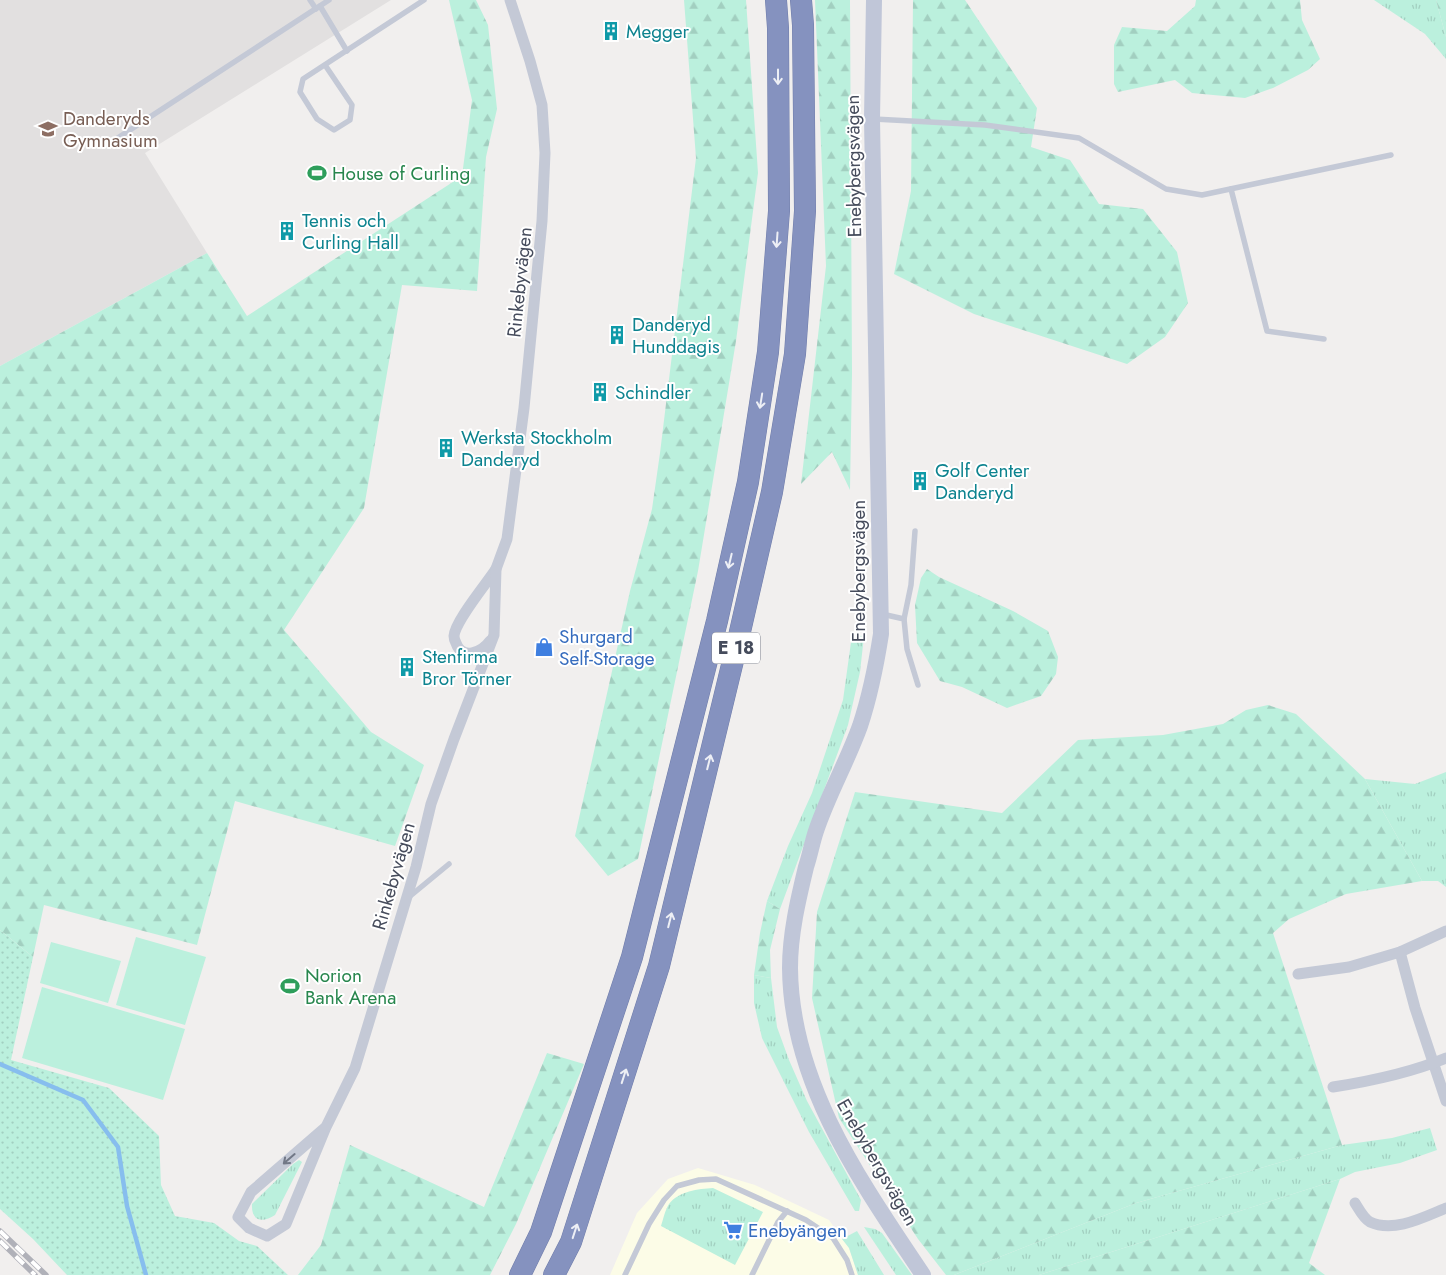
<svg xmlns="http://www.w3.org/2000/svg" width="1446" height="1275" font-family="Jost,sans-serif">
<defs>
<pattern id="grass-tufts" width="24" height="20" patternUnits="userSpaceOnUse" patternTransform="scale(1.25)"><rect width="24" height="20" fill="#bbf0dd"/><path d="M3 7l-1-3M5 7V3M7 7l1-3M15 17l-1-3M17 17v-4M19 17l1-3" fill="none" stroke="#a2cfc0"/></pattern>
<pattern id="forest-firs" width="22" height="20" patternUnits="userSpaceOnUse" patternTransform="scale(1.25)"><rect width="22" height="20" fill="#bbf0dd"/><path d="M5 1l3.5 6h-7zM16 11l3.5 6h-7z" fill="#a2cfc0"/></pattern>
<pattern id="park-dots" width="8" height="8" patternUnits="userSpaceOnUse" patternTransform="scale(1.25)"><rect width="8" height="8" fill="#bbf0dd"/><path d="M2 2h.1M6 6h.1" fill="none" stroke="#a2cfc0" stroke-width="1.8" stroke-linecap="round"/></pattern>
</defs>
<rect width="100%" height="100%" fill="#f1efee"/>
<polygon fill="#fcfce7" points="698,1168 755,1185 829,1220 849,1248 858,1275 610,1275 637,1213 668,1179"/>
<polygon fill="#e2e0e0" points="0,0 391,0 145,153 207,253 0,366"/>
<g fill="url(#grass-tufts)">
<polygon points="1374,0 1436,0 1446,37 1446,59 1425,34"/>
<polygon points="852,635 864,636 860,672 848,725 780,909 767,901 788,846 812,793 843,700"/>
<polygon points="1446,772 1446,887 1438,881 1422,881 1365,779 1415,784"/>
<polygon points="754,975 771,978 777,1027 789,1060 807,1101 861,1200 859,1211 855,1211 809,1132 762,1038 754,1003"/>
<polygon points="1430,1128 1437,1150 1400,1163 1355,1172 1340,1179 1039,1275 954,1275 1136,1203 1342,1145 1392,1138"/>
<path d="M299,1160L302,1162L275,1215C263,1223 251,1222 252,1204L293,1164Z"/>
<path d="M713,1188L763,1212L735,1265L661,1226C663,1220 665,1210 669,1204C679,1191 698,1189 713,1188Z"/>
<polygon points="864,1227 875,1229 882,1233 912,1275 896,1275"/>
<polygon points="857,1231 884,1275 858,1275 849,1248 842,1239"/>
</g>
<g fill="url(#forest-firs)">
<polygon points="449,0 476,0 488,25 497,109 486,157 477,291 402,285 364,508 284,630 371,732 424,765 395,846 235,801 197,945 44,905 33,957 0,930 0,366 207,253 247,316 462,176 472,100"/>
<polygon points="684,0 746,0 758,173 736,341 698,571 638,859 608,876 575,836 630,591 652,509 660,453 696,158"/>
<polygon points="815,0 850,0 852,373 850,490 832,452 801,484 826,266"/>
<polygon points="913,0 965,0 1037,108 1031,147 1070,160 1099,204 1143,209 1177,252 1188,303 1165,337 1127,364 974,314 894,274 911,191"/>
<polygon points="1196,0 1300,0 1302,20 1320,59 1308,70 1273,88 1245,98 1192,93 1175,80 1118,92 1114,84 1114,45 1122,27 1167,31 1195,6"/>
<polygon points="1436,0 1446,0 1446,37"/>
<polygon points="927,569 939,577 1013,611 1048,631 1058,657 1056,674 1041,696 1007,708 962,687 940,681 917,643 915,605 921,578"/>
<polygon points="1268,705 1296,714 1365,779 1422,881 1346,894 1289,919 1273,933 1342,1145 1136,1203 954,1275 946,1275 918,1239 839,1118 812,998 817,912 855,792 1002,813 1078,740 1163,735 1223,724 1246,710"/>
<polygon points="767,901 780,909 770,950 771,978 754,975 760,933"/>
<polygon points="547,1053 584,1064 516,1224 490,1275 298,1275 321,1245 350,1145 484,1207"/>
<polygon points="1340,1179 1309,1263 1325,1275 1039,1275"/>
</g>
<polygon fill="url(#park-dots)" points="0,930 33,957 11,1060 109,1088 159,1136 161,1185 175,1216 214,1223 239,1241 257,1246 288,1275 67,1275 33,1239 0,1209"/>
<g fill="#bbf0dd">
<polygon points="136,937 206,957 185,1025 116,1005"/>
<polygon points="51,942 121,961 108,1003 40,983"/>
<polygon points="42,987 185,1029 163,1100 22,1058"/>
</g>
<g fill="none" stroke-linecap="round" stroke-linejoin="round">
<polyline stroke="#87beee" stroke-width="4.5" points="0,1064 83,1100 118,1147 127,1206 146,1275"/>
<g stroke="#707daa" stroke-width="22">
<g id="motorway">
<polyline points="520,1275 541,1232 632,957 717,621 748,482 768,352 779,211 778,28 776,0"/>
<polyline points="554,1275 571,1242 659,966 739,636 772,492 795,354 805,211 803,25 801,0"/>
</g>
</g>
<g stroke="#c4c9d6" stroke-width="5.5">
<polyline points="310,0 316,9"/>
<polyline points="320,6 347,51"/>
<polyline points="325,65 352,105 350,120 334,130 317,119 300,92 303,79 424,0"/>
<polyline points="874,119 985,125 1079,138 1166,189 1202,195 1391,155"/>
<polyline points="110,143 329,0"/>
<polyline points="1231,189 1267,331 1324,339"/>
<polyline points="882,614 904,619 907,649 918,685"/>
<polyline points="904,619 911,585 915,531"/>
<polyline points="409,897 449,864"/>
<polyline points="625,1275 649,1224 664,1200 677,1186 699,1180 716,1179 806,1220 833,1238 847,1260 852,1275"/>
<polyline points="752,1275 778,1222 787,1211"/>
</g>
<g stroke="#c4c9d6" stroke-width="11">
<path d="M490,641C482,652 462,661 456,643C455,641 454,638 454,636C455,621 487,583 496,569"/>
<polyline points="1400,952 1415,1008 1446,1101"/>
<polyline points="1298,974 1349,967 1400,952 1446,931"/>
<path d="M1333,1087C1371,1081 1410,1073 1446,1058"/>
<polyline points="326,1127 251,1192 238,1217 249,1228 267,1236 286,1224 326,1127 355,1068 416,867 431,804 454,739 494,635 496,569 507,539 524,408 542,221 545,153 542,105 530,61 510,0"/>
<path d="M1355,1203C1359,1209 1363,1218 1370,1222C1394,1233 1424,1217 1446,1208"/>
</g>
<path stroke="#c0c6d8" stroke-width="16" d="M874,0L872,119L881,634C876,666 870,696 860,726C847,762 828,795 816,831C812,843 810,855 806,867C798,900 790,934 790,968C791,1084 861,1182 923,1275"/>
<use href="#motorway" stroke="#8592bf" stroke-width="21"/>
<g stroke="#b0b1b9" stroke-width="5.5">
<g id="rail">
<polyline points="0,1231 46,1275"/>
<polyline points="0,1241 35,1275"/>
</g>
</g>
<use href="#rail" stroke="#fff" stroke-width="4" stroke-dasharray="11" stroke-linecap="butt"/>
</g>
<defs><path id="oneway-shaft" d="M-6 0H5M1.5-3L5.5 0L1.5 3" fill="none" stroke-width="1.6" stroke-linecap="round" stroke-linejoin="round" transform="scale(1.25)"/></defs>
<g stroke="#edeff5">
<use href="#oneway-shaft" transform="translate(778 77) rotate(90)"/>
<use href="#oneway-shaft" transform="translate(777 240) rotate(94)"/>
<use href="#oneway-shaft" transform="translate(761 401) rotate(99)"/>
<use href="#oneway-shaft" transform="translate(730 561) rotate(103)"/>
<use href="#oneway-shaft" transform="translate(709 762) rotate(-76)"/>
<use href="#oneway-shaft" transform="translate(670 920) rotate(-76)"/>
<use href="#oneway-shaft" transform="translate(624 1076) rotate(-72)"/>
<use href="#oneway-shaft" transform="translate(575 1231) rotate(-72)"/>
</g>
<use stroke="#727887" href="#oneway-shaft" transform="translate(289 1159) rotate(139)"/>
<defs>
<g id="building-bare" transform="scale(1.5)"><path d="M-4-6H4V6H1V3H-1V6H-4ZM-2.5-4.3h1.7v1.8h-1.7ZM.8-4.3h1.7v1.8H.8ZM-2.5-1h1.7V.8h-1.7ZM.8-1h1.7V.8H.8Z" fill="#0f9aa8" stroke="#fff" stroke-width="2.5" paint-order="stroke"/></g>
<g id="school-bare" transform="scale(1.5)"><path d="M0-5L7-2L0 1L-7-2ZM-4 1L0 2.5L4 1V4Q0 6-4 4Z" fill="#8d6e63" stroke="#fff" stroke-width="2.5" paint-order="stroke"/></g>
<g id="stadium-bare" transform="scale(1.5)"><path d="M0-5a6.5 5 0 1 0 0 10a6.5 5 0 1 0 0-10ZM-3.5-1.8h7v3.6h-7Z" fill="#2e9e5b" stroke="#fff" stroke-width="2.5" paint-order="stroke"/></g>
<g id="shop-bare" transform="scale(1.5)"><path d="M-5-2.5h2.3a2.7 3.5 0 0 1 5.4 0H5L5.5 6h-11ZM-1.5-2.5h3a1.5 2.3 0 0 0-3 0Z" fill="#3f7fe0" stroke="#fff" stroke-width="2.5" paint-order="stroke"/></g>
<g id="supermarket-bare" transform="scale(1.5)"><path d="M-6-5.5h2.5l.6 2H6L4.5 2H-2.5L-4.4-4H-6ZM-1.5 3.2a1.3 1.3 0 1 0 .1 0ZM3 3.2a1.3 1.3 0 1 0 .1 0Z" fill="#3f7fe0" stroke="#fff" stroke-width="2.5" paint-order="stroke"/></g>
</defs>
<g fill-rule="evenodd">
<use href="#building-bare" x="611" y="31"/>
<use href="#school-bare" x="48" y="129"/>
<use href="#stadium-bare" x="317" y="173"/>
<use href="#building-bare" x="287" y="231"/>
<use href="#building-bare" x="617" y="335"/>
<use href="#building-bare" x="600" y="392"/>
<use href="#building-bare" x="446" y="448"/>
<use href="#building-bare" x="920" y="481"/>
<use href="#shop-bare" x="544" y="647"/>
<use href="#building-bare" x="407" y="667"/>
<use href="#stadium-bare" x="290" y="986"/>
<use href="#supermarket-bare" x="733" y="1230"/>
</g>
<g text-anchor="middle" stroke-width="4" stroke-linejoin="round" paint-order="stroke">
<rect fill="#fff" stroke="#7e828d" stroke-width="1" x="712" y="632.5" width="48" height="31" rx="4"/>
<g font-size="18" font-weight="bold" fill="#464c5c">
<text x="736" y="654">E 18</text>
</g>
<g font-size="19" fill="#0d838f" stroke="#fff" text-anchor="start">
<text x="626" y="38">Megger</text>
<text x="302" y="227">Tennis och<tspan x="302" dy="22">Curling Hall</tspan></text>
<text x="632" y="331">Danderyd<tspan x="632" dy="22">Hunddagis</tspan></text>
<text x="615" y="399">Schindler</text>
<text x="461" y="444">Werksta Stockholm<tspan x="461" dy="22">Danderyd</tspan></text>
<text x="935" y="477">Golf Center<tspan x="935" dy="22">Danderyd</tspan></text>
<text x="422" y="663">Stenfirma<tspan x="422" dy="22">Bror Törner</tspan></text>
</g>
<g font-size="19" fill="#785e54" stroke="#fff" text-anchor="start">
<text x="63" y="125">Danderyds<tspan x="63" dy="22">Gymnasium</tspan></text>
</g>
<g font-size="19" fill="#464c5c" stroke="#fff">
<text transform="translate(853 166) rotate(-91)" y="7">Enebybergsvägen</text>
<text transform="translate(519 282) rotate(-84)" y="7">Rinkebyvägen</text>
<text transform="translate(858 571) rotate(-90)" y="7">Enebybergsvägen</text>
<text transform="translate(393 876) rotate(-74)" y="7">Rinkebyvägen</text>
<text transform="translate(878 1162) rotate(60)" y="7">Enebybergsvägen</text>
</g>
<g font-size="19" fill="#27864d" stroke="#fff" text-anchor="start">
<text x="332" y="180">House of Curling</text>
<text x="305" y="982">Norion<tspan x="305" dy="22">Bank Arena</tspan></text>
</g>
<g font-size="19" fill="#366cbe" stroke="#fff" text-anchor="start">
<text x="559" y="643">Shurgard<tspan x="559" dy="22">Self-Storage</tspan></text>
<text x="748" y="1237">Enebyängen</text>
</g>
</g>
</svg>
